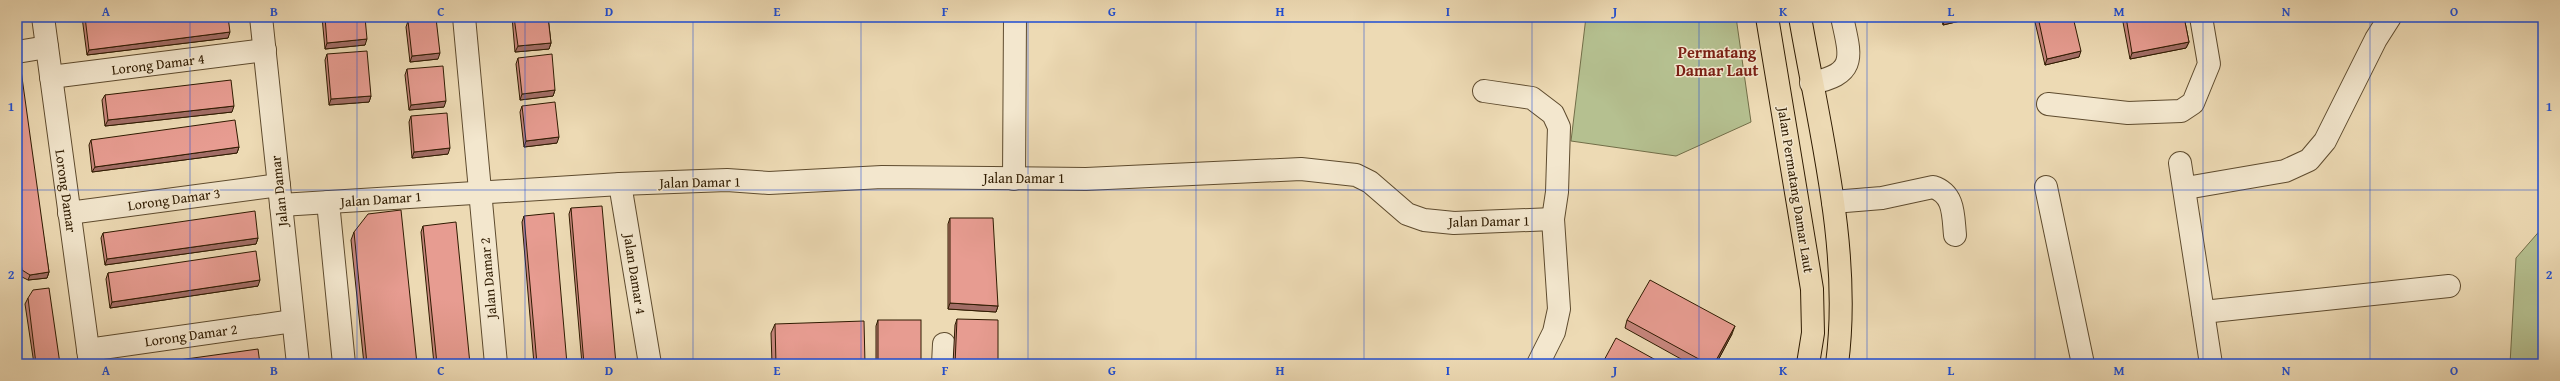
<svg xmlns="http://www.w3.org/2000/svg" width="2560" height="381" font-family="'Gentium Book Plus',serif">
<rect width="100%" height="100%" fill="#eddab4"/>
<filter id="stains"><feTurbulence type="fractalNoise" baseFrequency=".005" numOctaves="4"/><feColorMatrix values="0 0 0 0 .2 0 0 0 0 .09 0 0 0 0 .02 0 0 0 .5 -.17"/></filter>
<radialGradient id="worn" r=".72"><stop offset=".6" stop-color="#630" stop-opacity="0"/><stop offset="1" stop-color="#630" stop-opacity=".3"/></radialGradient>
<g fill="#b5c090" stroke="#726e48">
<polygon points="1586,17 1736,17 1751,122 1676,156 1571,141"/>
<polygon points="2543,227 2543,364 2510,364 2516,258"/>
</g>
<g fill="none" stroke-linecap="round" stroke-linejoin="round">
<g stroke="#5e4b2e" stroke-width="24">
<g id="minor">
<polyline points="43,17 90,364"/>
<polyline points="261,17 298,364"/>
<polyline points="464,17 496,364"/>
<polyline points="17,52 47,47"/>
<polyline points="51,77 265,50"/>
<path d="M1811,83C1859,74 1850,55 1842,17"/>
<polyline points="1484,91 1532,98 1553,114 1559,127 1557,192 1553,219 1559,309 1554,332 1538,364"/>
<polyline points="2048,104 2128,113 2181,111 2193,103 2209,64 2201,17"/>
<polyline points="2180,163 2211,364"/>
<polyline points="1014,179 1015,17"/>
<polyline points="620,184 650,364"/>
<polyline points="2046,187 2083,364"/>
<polyline points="2186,188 2285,171 2309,160 2325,141 2376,39 2390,17"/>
<polyline points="328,202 344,364"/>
<path d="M1833,202L1882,198L1933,187C1955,194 1953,216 1955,235"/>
<polyline points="281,205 620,184 727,180 769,183 882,177 1086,179 1301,169 1356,175 1370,182 1407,214 1424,220 1454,223 1553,219"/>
<polyline points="69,213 279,185"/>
<polyline points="2203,312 2449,286"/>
<polyline points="88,350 293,321"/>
<polyline points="943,364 944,344"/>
</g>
</g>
<g stroke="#2f1b01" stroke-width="24">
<g id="highway">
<polyline points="1767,17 1812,289 1813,333 1808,364"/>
<path d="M1800,17C1819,128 1852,251 1837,364"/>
</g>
</g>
<use href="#minor" stroke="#f3e7ce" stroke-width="22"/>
<use href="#highway" stroke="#eddab4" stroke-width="22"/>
</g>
<g fill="#c7867d" stroke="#2f1b01">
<polygon points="82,17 228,17 228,38 87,55"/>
<polygon points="322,17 365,17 365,45 325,49"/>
<polygon points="512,17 548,17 551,43 549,49 515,52"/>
<polygon points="1941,17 1977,17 1943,25"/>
<polygon points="2037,17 2073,17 2079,57 2045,65 2035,22"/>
<polygon points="2122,17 2184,17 2189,42 2186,48 2130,59"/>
<polygon points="408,21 438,59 410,62 406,27"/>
<polygon points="327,54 371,96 369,102 329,105 325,60"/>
<polygon points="518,58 555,90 553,96 520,100 516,64"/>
<polygon points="17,64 49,272 47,278 28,280 20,276 17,255"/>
<polygon points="407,69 444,107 409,110 405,75"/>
<polygon points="105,95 232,112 105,126 102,100"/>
<polygon points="522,106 557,143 524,147 520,112"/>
<polygon points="411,116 448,154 412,158 409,122"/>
<polygon points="91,140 239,147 237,153 92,172 89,145"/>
<polygon points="571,208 616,364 582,364 569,214"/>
<polygon points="524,216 567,364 534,364 522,222"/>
<polygon points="950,218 998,306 996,312 948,309 948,224"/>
<polygon points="423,226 470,364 434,364 421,232"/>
<polygon points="354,232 417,364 364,364 351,240"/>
<polygon points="103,233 258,238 256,244 105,265 101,238"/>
<polygon points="108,273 258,286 110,308 106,279"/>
<polygon points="28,298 60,364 34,364 25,304"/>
<polygon points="957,319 998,364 953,364 955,325"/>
<polygon points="878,320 921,364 876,364 876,326"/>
<polygon points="1627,320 1732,334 1716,364 1690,364 1625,328"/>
<polygon points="775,324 865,364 772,364 771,333"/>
</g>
<g fill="#a26d66" stroke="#2f1b01">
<polygon points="1953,17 1977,17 1943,25 1945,19"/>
<polygon points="230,32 228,38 87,55 89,50"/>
<polygon points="367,39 365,45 325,49 327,43"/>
<polygon points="2189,42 2186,48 2130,59 2132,53"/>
<polygon points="551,43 549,49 515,52 518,46"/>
<polygon points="2081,51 2079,57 2045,65 2047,59"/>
<polygon points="440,53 438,59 410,62 412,56"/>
<polygon points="555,90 553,96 520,100 522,94"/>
<polygon points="371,96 369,102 329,105 331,99"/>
<polygon points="446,101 444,107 409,110 411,105"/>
<polygon points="234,106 232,112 105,126 108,120"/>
<polygon points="559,137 557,143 524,147 526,141"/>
<polygon points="239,147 237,153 92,172 95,167"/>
<polygon points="450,148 448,154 412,158 414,152"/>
<polygon points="258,238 256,244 105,265 107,259"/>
<polygon points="49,272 47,278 28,280 30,275"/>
<polygon points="260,280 258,286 110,308 112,302"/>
<polygon points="950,303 998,306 996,312 948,309"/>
<polygon points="1735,326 1732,334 1716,364 1714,364"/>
</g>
<g fill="#e79c91" stroke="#2f1b01">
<polygon points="85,17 228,17 230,32 89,50"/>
<polygon points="325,17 365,17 367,39 327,43"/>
<polygon points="514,17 548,17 551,43 518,46"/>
<polygon points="1945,17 1953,17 1945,19"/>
<polygon points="2038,17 2073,17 2081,51 2047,59"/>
<polygon points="2126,17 2184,17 2189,42 2132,53"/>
<polygon points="436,18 440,53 412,56 408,21"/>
<polygon points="367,51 371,96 331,99 327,54"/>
<polygon points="552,54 555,90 522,94 518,58"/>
<polygon points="20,63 49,272 30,275 22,270 17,234 17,64"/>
<polygon points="443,66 446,101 411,105 407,69"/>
<polygon points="231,80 234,106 108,120 105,95"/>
<polygon points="555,102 559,137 526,141 522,106"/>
<polygon points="447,113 450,148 414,152 411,116"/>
<polygon points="235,120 239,147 95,167 91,140"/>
<polygon points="602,206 616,364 584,364 571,208"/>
<polygon points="401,210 417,364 367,364 354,232 368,214"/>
<polygon points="255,211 258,238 107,259 103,233"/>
<polygon points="554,213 567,364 537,364 524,216"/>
<polygon points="950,218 993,218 998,306 950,303"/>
<polygon points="456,222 470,364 437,364 423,226"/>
<polygon points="256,251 260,280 112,302 108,273"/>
<polygon points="1650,280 1735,326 1714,364 1708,364 1627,320"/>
<polygon points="49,288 60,364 36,364 28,298 33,290"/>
<polygon points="957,319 998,320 998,364 955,364"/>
<rect x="878" y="320" width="43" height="44"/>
<polygon points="864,321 865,364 776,364 775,324"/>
<polygon points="1616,338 1663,364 1602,364"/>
<polygon points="258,349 260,364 150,364"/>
</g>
<path fill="none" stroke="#1d4ed8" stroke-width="1" stroke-opacity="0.55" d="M190,17V364M357,17V364M525,17V364M693,17V364M861,17V364M1028,17V364M1196,17V364M1364,17V364M1532,17V364M1699,17V364M1867,17V364M2035,17V364M2203,17V364M2370,17V364M17,190H2543"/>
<g text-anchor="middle" stroke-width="3" stroke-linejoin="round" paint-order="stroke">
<g font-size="14" fill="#2f1b01" stroke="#f3e7ce">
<text transform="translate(158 64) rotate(-7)" y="5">Lorong Damar 4</text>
<text x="1024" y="183">Jalan Damar 1</text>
<text transform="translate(700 182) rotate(-1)" y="5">Jalan Damar 1</text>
<text transform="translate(1796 190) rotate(81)" y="5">Jalan Permatang Damar Laut</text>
<text transform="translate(66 191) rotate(82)" y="5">Lorong Damar</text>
<text transform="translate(279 191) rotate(-96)" y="5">Jalan Damar</text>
<text transform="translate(174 199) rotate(-8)" y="5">Lorong Damar 3</text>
<text transform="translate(381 199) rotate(-4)" y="5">Jalan Damar 1</text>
<text transform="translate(1489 221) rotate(-1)" y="5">Jalan Damar 1</text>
<text transform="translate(635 274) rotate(81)" y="5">Jalan Damar 4</text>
<text transform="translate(488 278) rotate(-95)" y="5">Jalan Damar 2</text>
<text transform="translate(191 335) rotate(-8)" y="5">Lorong Damar 2</text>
</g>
<g font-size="16" font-weight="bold" fill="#7a1f14" stroke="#f3e7ce">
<text x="1717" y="58">Permatang<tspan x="1717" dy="18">Damar Laut</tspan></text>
</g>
</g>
<rect width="2560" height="381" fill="none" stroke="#eddab4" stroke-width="44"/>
<rect x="22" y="22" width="2516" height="337" fill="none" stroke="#1d4ed8" stroke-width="1.5"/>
<g font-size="13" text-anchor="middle" font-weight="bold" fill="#1d4ed8">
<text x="106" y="16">A</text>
<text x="274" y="16">B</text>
<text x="441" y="16">C</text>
<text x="609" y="16">D</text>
<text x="777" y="16">E</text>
<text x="945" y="16">F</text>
<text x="1112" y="16">G</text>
<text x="1280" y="16">H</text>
<text x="1448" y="16">I</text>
<text x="1615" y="16">J</text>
<text x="1783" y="16">K</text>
<text x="1951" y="16">L</text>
<text x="2119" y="16">M</text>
<text x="2286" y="16">N</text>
<text x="2454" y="16">O</text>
<text x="11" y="111">1</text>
<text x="2549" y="111">1</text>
<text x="11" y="279">2</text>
<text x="2549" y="279">2</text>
<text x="106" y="375">A</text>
<text x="274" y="375">B</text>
<text x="441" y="375">C</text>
<text x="609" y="375">D</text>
<text x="777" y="375">E</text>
<text x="945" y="375">F</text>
<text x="1112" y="375">G</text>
<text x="1280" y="375">H</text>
<text x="1448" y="375">I</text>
<text x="1615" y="375">J</text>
<text x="1783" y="375">K</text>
<text x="1951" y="375">L</text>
<text x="2119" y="375">M</text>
<text x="2286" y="375">N</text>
<text x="2454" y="375">O</text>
</g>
<rect width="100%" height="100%" filter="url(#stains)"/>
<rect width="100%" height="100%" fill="url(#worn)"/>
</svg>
